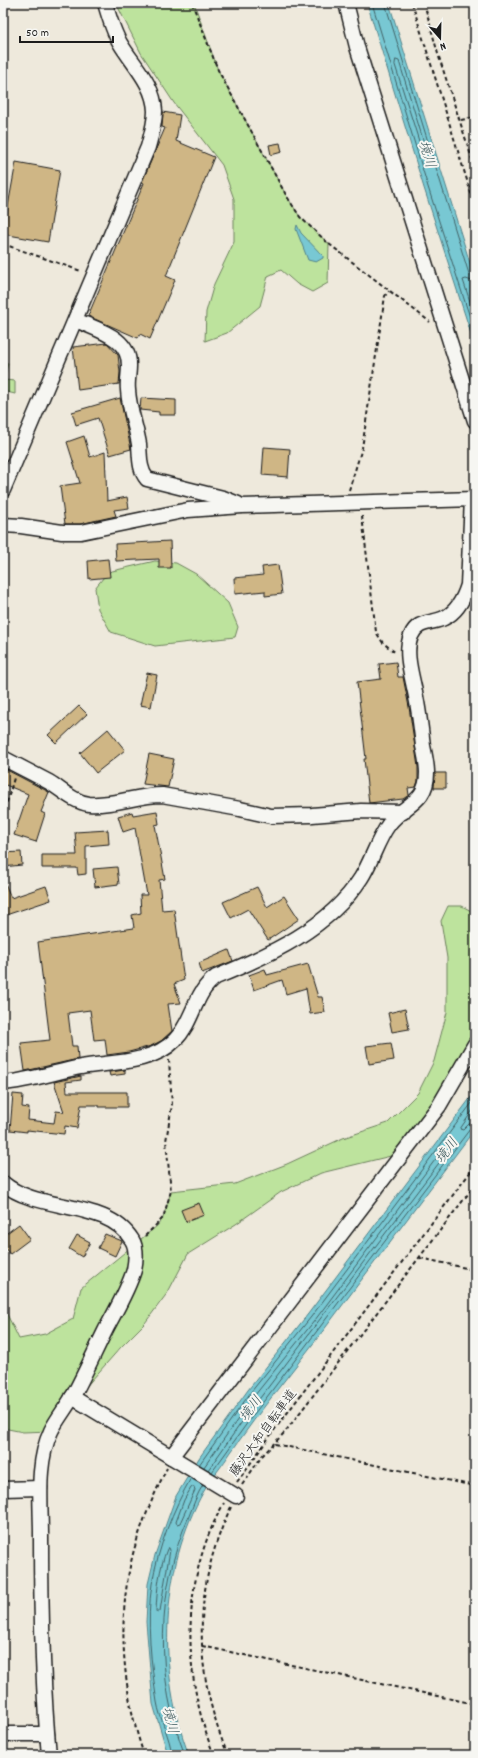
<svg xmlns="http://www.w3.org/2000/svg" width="478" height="1758" font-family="Dekko,'Klee One',sans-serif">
<rect width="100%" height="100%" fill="#eee9dc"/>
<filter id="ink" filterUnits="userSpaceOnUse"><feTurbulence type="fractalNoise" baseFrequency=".025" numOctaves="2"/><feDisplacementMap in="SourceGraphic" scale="8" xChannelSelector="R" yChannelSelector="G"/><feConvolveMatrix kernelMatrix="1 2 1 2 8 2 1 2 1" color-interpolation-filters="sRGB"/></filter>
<g filter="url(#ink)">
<g fill="#bde39d" stroke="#6c805c">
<polygon points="117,3 194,3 218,70 286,195 300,217 329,244 328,283 312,292 297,284 281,270 268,276 260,306 227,333 205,341 206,312 214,284 234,242 234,199 222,165 174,103 141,53 119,9"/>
<polygon points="3,362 8,363 4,380 15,381 15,394 3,391"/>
<polygon points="155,561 176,563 196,574 228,603 238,627 235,637 155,646 111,632 98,609 95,588 108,572"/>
<polygon points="448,906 462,906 475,913 475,1027 466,1061 403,1153 321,1173 281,1192 236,1224 188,1254 168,1292 145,1323 121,1347 61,1415 51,1431 23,1432 3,1428 3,1306 19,1339 45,1334 73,1319 81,1288 157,1226 163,1218 171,1191 235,1184 287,1164 343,1138 388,1123 418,1093 434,1061 447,1012 447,958 441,921"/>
</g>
<g fill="#78c8d3" stroke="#53838a">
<polygon points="367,3 389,3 475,279 475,346 424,188"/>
<polygon points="297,225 301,233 323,256 323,258 316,262 308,260 296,229"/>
<path d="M475,1092V1129C425,1195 376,1261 326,1327C294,1369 261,1409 231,1452C223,1465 212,1477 204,1491C160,1568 157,1673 189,1755H168L153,1704L146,1622L148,1584L155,1555L176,1496L199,1458L248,1390L308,1314Z"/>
</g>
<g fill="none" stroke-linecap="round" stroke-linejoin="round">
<g stroke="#416165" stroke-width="1">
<polyline points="372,3 428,187 475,333"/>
<polyline points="385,3 469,274 475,277"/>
<polygon points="396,60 399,61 428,156 426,158 424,157 395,65"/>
<polyline points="475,282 466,279 463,280 475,317"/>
<polyline points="475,1107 460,1129 463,1130 469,1124 475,1122"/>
<polyline points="199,1465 251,1392 311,1317 475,1099"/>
<polyline points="204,1467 255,1395 315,1320 441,1152 444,1152 445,1155 244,1419 208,1470"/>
<polyline points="212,1472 248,1422 470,1129 475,1127"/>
<polygon points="194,1487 195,1490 180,1523 177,1524 176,1522 184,1500 191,1488"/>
<path d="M169,1548L170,1550L160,1611L157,1613L156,1611C157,1590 159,1569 167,1549Z"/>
<path d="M172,1755C170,1737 160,1720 157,1702C151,1665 146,1621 152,1584C158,1548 173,1509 191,1478"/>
<path d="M185,1755C155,1679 156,1590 189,1516C193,1506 197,1494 203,1485"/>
</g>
<polyline stroke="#53838a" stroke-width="3.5" points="471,1755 475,1748"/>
</g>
<g fill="#cfb685" stroke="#1c1c1c">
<polygon points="163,112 180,115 176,141 214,157 166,276 175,280 150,339 140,334 138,338 88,316 144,183 142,182 165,128 162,127"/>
<polygon points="280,143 282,152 271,155 269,145"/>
<polygon points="16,162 60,170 48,242 3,234"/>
<polygon points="107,343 118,355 120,372 119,384 78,390 73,347"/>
<polygon points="120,398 131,449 110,455 98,418 76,425 72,412"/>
<polygon points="141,398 176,400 176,415 159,415 159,412 140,410"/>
<polygon points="84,436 90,457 105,452 107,501 127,497 129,508 114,510 116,516 80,524 65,524 60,486 80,483 67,442"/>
<polygon points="264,447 290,449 288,477 262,475"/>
<polygon points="170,541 171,568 159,568 159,559 116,561 115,544"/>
<polygon points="108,559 110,577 89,579 88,561"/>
<polygon points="278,565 282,594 265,596 265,591 235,594 234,578 263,575 262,567"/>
<polygon points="396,662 398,677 403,677 409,707 418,767 418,781 416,787 408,788 409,795 403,799 369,803 364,759 366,759 357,682 381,679 379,664"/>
<polygon points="147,673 157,675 151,707 140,705"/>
<polygon points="79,706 87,714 56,743 48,735"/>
<polygon points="108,729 125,750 96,773 80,753"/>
<polygon points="149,754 174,759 168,787 143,784"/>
<polygon points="3,768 49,792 41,812 45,814 36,842 14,835 28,794 3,784"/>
<polygon points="435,773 446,773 446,788 434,788"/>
<polygon points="157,811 159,824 155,825 165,879 159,880 162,910 174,909 184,980 174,984 181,1003 168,1004 172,1031 161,1041 151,1046 129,1052 107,1055 105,1039 94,1040 90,1010 68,1013 72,1046 77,1046 78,1059 25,1071 21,1043 50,1040 38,942 134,928 132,915 141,913 140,895 147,895 135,828 123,832 118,816 132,812 133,815"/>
<polygon points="108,830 109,844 86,846 86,874 78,875 77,868 42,868 42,855 77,855 75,832"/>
<polygon points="21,852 22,865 3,867 3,853"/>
<polygon points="117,867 119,884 95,887 93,869"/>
<polygon points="3,878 11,898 46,886 51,900 3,916"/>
<polygon points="257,887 267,907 284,896 299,919 268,940 248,909 231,918 223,902"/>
<polygon points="229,950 233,961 202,973 199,963"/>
<polygon points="308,964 318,997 322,997 325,1012 310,1014 306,988 286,994 282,980 254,990 249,975 265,969 267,975"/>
<polygon points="405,1009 409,1029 392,1032 388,1013"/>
<polygon points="391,1043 394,1060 369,1064 366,1046"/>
<polygon points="125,1070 125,1074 110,1076 109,1072"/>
<polygon points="81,1076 81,1080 66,1082 67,1092 127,1092 127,1107 99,1107 99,1105 81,1105 77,1128 65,1126 64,1134 27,1130 27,1132 10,1130 13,1094 23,1095 22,1107 29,1108 28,1120 54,1123 56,1111 64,1112 54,1082"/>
<polygon points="199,1203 204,1215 186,1222 181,1210"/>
<polygon points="19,1224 30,1239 10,1254 3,1246 3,1236"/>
<polygon points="105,1234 122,1241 115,1256 98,1248"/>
<polygon points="77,1235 90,1242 82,1257 69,1249"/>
</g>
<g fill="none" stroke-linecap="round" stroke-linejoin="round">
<g stroke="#1c1c1c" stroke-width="17">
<g id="minor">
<polyline points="346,3 357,47 475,421"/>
<path d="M76,320C97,330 130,337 129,366C129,374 127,382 128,390C129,409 136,426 139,444C140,456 139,470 147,479L223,498L238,504"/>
<path d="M3,490L148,147C151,136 155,123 155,111C154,84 133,65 120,43C113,31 109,17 105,3"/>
<polyline points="3,525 21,526 62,532 81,532 188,510 242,506 475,499"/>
<path d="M3,758C18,766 34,774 49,782C62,790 74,802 89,804C114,806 137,795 162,795L240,809L271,816L312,815L361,811L403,812"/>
<path d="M3,1083C29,1081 55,1072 81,1067C111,1062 152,1064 175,1040C194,1021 194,992 216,977C270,955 329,928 361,878C372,861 377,840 389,824C404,804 427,803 427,773C427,764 425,755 423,746C421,728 419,710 415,692C412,676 404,652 411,636C417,620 432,624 444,618C457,612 464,598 468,585L472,499"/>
<path d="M3,1183C38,1213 107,1199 132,1240C137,1248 136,1260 134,1270C128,1290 116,1310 106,1329C95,1351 85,1374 73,1396C66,1408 57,1419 51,1431C36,1463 41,1501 41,1536C41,1609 42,1682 49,1755"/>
<polyline points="72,1397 236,1496"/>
<polyline points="171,1457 439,1106 475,1044"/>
<polyline points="3,1489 40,1488"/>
<polyline points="3,1734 47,1734"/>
</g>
</g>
<g stroke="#1c1c1c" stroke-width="2" stroke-dasharray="4 3" stroke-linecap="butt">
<polyline points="192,3 218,70 286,195 300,217 329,244 430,322"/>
<polyline points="412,3 475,206"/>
<polyline points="424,3 438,54 475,168"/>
<polyline points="461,120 475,117"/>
<polyline points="3,244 81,271"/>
<polyline points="349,490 362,448 385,296 389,291"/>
<polyline points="362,516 376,632 383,643 396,653"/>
<polyline points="3,816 14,778"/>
<polyline points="145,1236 163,1218 171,1191 166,1141 172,1105 169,1060"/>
<polyline points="420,1258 475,1270"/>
<polyline points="275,1444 475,1486"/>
<polyline points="237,1482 275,1429 475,1166"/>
<polyline points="242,1485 262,1456 285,1432 475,1185"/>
<polyline points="202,1646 475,1704"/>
<path d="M144,1755C122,1691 116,1616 134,1550C142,1522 154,1494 167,1468"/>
<path d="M214,1755C182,1676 180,1579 224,1503"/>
<path d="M228,1755C193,1672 192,1589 231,1507"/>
</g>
<use href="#minor" stroke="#f6f6f2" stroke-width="14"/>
</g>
</g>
<g text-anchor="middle" stroke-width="4" stroke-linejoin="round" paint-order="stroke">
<g font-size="13" fill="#1c1c1c" stroke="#f6f6f2">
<text transform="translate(262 1432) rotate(-54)" y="5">藤沢大和自転車道</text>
</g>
<g font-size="14" font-style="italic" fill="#3c585c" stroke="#f6f6f2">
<text transform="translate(428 154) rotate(73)" y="5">境川</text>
<text transform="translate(446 1150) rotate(-53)" y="5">境川</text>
<text transform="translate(250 1408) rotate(-53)" y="5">境川</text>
<text transform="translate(171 1720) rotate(76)" y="5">境川</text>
</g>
</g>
<rect width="478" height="1758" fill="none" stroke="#f6f6f2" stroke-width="16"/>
<rect x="8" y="8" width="462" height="1742" fill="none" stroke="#1c1c1c" stroke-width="1.5" filter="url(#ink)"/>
<g transform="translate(440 38) rotate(160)" stroke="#f6f6f2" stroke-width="3" paint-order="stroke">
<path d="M0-3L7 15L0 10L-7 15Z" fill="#1c1c1c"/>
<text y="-6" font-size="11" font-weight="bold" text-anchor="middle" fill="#1c1c1c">N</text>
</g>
<path d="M20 36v6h93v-6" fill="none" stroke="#1c1c1c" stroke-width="2"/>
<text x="26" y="36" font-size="12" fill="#1c1c1c" stroke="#f6f6f2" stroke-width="3" paint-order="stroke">50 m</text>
</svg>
